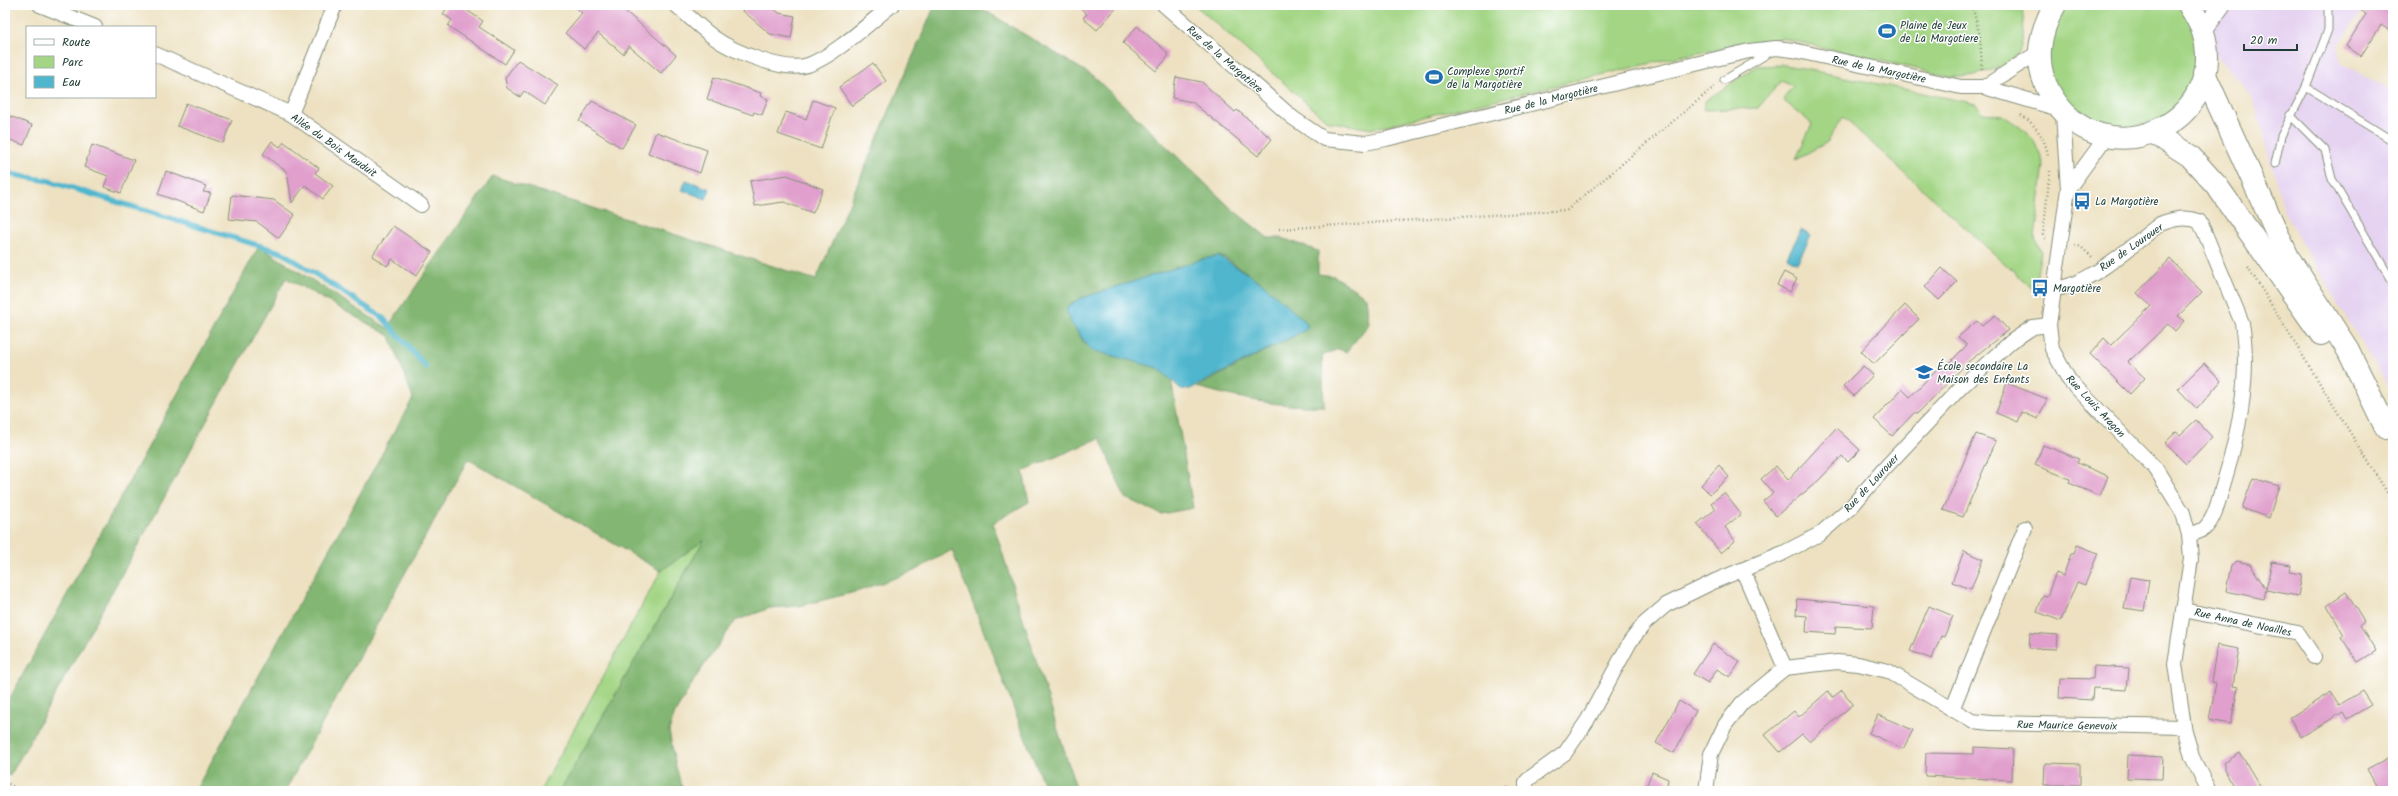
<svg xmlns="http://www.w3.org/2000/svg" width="2398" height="796" font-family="Kalam,sans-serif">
<rect width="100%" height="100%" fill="#fff"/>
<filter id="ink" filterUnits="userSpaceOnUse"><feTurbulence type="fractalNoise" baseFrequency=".025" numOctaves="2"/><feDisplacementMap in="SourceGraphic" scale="8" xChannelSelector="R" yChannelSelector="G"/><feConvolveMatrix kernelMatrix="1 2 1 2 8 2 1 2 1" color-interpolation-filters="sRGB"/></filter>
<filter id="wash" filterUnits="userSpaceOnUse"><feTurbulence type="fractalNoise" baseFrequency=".012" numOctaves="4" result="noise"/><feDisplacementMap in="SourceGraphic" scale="16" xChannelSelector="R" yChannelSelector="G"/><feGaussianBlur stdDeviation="0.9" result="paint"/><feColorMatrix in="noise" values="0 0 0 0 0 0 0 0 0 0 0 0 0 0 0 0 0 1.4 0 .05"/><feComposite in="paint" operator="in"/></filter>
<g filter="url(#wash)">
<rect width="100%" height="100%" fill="#ede1c1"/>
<polygon fill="#e5d3f1" points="2175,5 2367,5 2339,44 2341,63 2393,91 2393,396 2286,216 2252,98"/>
<g fill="#a3d584" stroke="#61895c">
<path d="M1195,5H2021C2025,20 2026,47 2013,58C1999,71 1970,78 1951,77L1781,38L1682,56L1371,129L1327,121Z"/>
<polygon points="2055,5 2189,5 2203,31 2187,109 2106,137 2044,83"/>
<polygon points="1785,65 1977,104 1983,113 2003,115 2013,121 2033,139 2044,164 2035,238 2041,252 2034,290 1843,117 1826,143 1796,159 1812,124 1783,100 1793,86 1781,81 1758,108 1703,110 1705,101 1757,66"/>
<polygon points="705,538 560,791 540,791 661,571"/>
</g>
<path fill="#82b672" stroke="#507a53" d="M935,5H976L1093,76L1233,210L1268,238H1282L1318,251V274L1334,276L1366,297L1369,324L1346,352L1338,349L1322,356L1324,406C1278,407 1241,399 1197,387L1307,329V323L1262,283L1225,258L1219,256L1203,259L1082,298L1068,306L1066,310L1083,341L1091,350L1153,366L1162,371L1171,379L1193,508L1161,514L1125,498L1100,438L1023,471L1029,502L993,523L1077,791H1046L952,550L914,571L859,591L799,606L770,608L735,621L696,677L675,713L669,731L676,767L683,791H560L704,540L661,571L468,459L285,791H195L413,398L390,336L286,278L10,776L5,774V707L259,246L387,328L493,176L816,280Z"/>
<g fill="#4fb6cd" stroke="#377a80">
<polygon points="686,180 710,189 706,199 682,190"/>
<polygon points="1801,230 1811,236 1797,263 1787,257"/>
<polygon points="1219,256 1262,283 1307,323 1307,329 1190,389 1182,390 1158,368 1091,350 1071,323 1066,310 1068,306 1082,298 1203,259"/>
</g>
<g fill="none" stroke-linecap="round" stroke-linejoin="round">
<polyline stroke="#4fb6cd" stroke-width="5.5" points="5,173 49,181 283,253 383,318 426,367"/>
</g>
<g id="blocks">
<g fill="#e09fcc">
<polygon points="449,5 459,5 483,21 479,27 514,50 505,64 448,26 452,20 443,14"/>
<polygon points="573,5 618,5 676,55 661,73 629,46 623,54 598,33 584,49 565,33 582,13"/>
<polygon points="736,5 770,5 779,13 795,16 791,38 770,34"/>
<polygon points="1077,5 1119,5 1097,30 1083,18 1087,14"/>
<polygon points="2353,5 2381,5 2393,13 2393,33 2381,25 2361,56 2346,46 2366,14"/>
<polygon points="1137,26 1167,52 1167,58 1156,71 1123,43"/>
<polygon points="518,60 558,85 545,105 524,91 520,97 507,88 505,78"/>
<polygon points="873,63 886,81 852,106 839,87"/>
<polygon points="714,77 761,93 760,96 768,99 762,115 754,112 753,115 707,99"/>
<polygon points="1176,77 1202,82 1235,112 1237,110 1272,139 1258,156 1192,102 1172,98"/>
<polygon points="813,100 835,108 821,149 778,134 786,112 806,119"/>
<polygon points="592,101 636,125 622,148 579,121"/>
<polygon points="186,103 232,120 223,143 177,126"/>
<polygon points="5,114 32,125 24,145 5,138"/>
<polygon points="656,132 707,150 700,173 648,153"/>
<polygon points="272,141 280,147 284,142 319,168 315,173 333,186 323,199 305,185 292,203 287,172 263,154"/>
<polygon points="92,145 134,160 121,193 104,187 108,176 84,167"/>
<polygon points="166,171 206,186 203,192 211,193 204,211 158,194"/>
<polygon points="787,175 823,189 813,213 784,202 755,206 750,181"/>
<polygon points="232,195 274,200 295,215 279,238 257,222 229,219"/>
<polygon points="393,226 432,252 416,276 392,259 387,266 372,256"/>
<polygon points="2170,259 2202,292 2178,316 2184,321 2175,331 2168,324 2128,362 2145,378 2130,394 2090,354 2104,338 2111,345 2151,306 2137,293"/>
<polygon points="1942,268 1957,282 1939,300 1925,287"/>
<polygon points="1784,272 1797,279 1790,292 1777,285"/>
<polygon points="1905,305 1919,319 1874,364 1861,351"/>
<polygon points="1995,315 2008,330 1968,362 1917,414 1915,412 1892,436 1874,419 1902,389 1910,397 1939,367 1942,370 1967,345 1958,337 1977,321 1982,326"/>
<polygon points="2204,363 2221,381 2197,409 2178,389"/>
<polygon points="1863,366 1873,375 1854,396 1843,386"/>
<polygon points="2007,383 2047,399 2038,419 2022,412 2018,422 1996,413"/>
<polygon points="2196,420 2212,437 2186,464 2165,443 2176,432 2180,435"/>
<polygon points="1836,428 1860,450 1848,462 1842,456 1818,481 1776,516 1763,501 1773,493 1761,479 1776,466 1788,480"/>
<polygon points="1976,434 1996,441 1963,517 1943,510"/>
<polygon points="2043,445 2079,459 2077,463 2108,476 2100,496 2069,483 2070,479 2035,465"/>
<polygon points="1719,465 1729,477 1710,494 1701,485"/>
<polygon points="2253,478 2279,486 2269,518 2242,508"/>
<polygon points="1724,493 1741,514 1725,527 1735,541 1721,553 1697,524 1716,509 1711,503"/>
<polygon points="2077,545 2098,553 2085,585 2077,582 2061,621 2037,612 2043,595 2047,596 2056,573 2063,576 2071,554 2074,554"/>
<polygon points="1964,551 1983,559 1971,589 1952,582"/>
<polygon points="2237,561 2250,564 2266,589 2272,562 2291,565 2290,572 2302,574 2298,596 2266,590 2264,599 2226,591 2231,565"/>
<polygon points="2130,577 2149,580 2144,611 2124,608"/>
<polygon points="2346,592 2364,622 2360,625 2376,651 2358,662 2341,637 2344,635 2327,605"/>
<polygon points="1797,599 1874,606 1872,628 1836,626 1835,634 1806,632 1807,616 1796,615"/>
<polygon points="1929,606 1953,616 1944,637 1941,636 1932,659 1910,651"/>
<polygon points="2030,633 2058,635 2057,649 2029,648"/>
<polygon points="1713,644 1740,662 1730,677 1717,669 1708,683 1693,674"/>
<polygon points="2217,645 2239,649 2233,686 2238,687 2231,724 2209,720 2216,683 2211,682"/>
<polygon points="2094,666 2129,668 2127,690 2093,688 2092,700 2059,698 2060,678 2093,679"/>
<polygon points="1842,690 1853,704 1810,742 1802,734 1780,752 1765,735 1794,711 1799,717 1828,691 1833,697"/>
<polygon points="2362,691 2371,705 2347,719 2343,712 2301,737 2289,718 2331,692 2339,705"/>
<polygon points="1679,701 1696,711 1674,753 1656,743"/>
<polygon points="1878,715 1913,730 1903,749 1869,733"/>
<polygon points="1974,747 2013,749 2012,780 1925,776 1926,753 1974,754"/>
<polygon points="2240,753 2263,791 2237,791 2224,769 2224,763"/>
<polygon points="2128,755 2163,757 2162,779 2127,778"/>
<polygon points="2393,755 2393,783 2379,791 2367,769"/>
<polygon points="2045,763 2080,764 2080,785 2044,785"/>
<polygon points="1652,772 1668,779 1666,791 1644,791"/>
</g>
</g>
</g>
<g filter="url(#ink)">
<use href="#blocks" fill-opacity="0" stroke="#868f7a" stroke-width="1"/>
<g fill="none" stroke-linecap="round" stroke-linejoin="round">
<g stroke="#868f7a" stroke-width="9">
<g id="service">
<polyline points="1724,80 1771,52"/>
<polyline points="2306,87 2393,141"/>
<polyline points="2290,115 2325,150 2332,179 2393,283"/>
<polyline points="2275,164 2281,136 2306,87 2328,30 2328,5"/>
</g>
</g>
<g stroke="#868f7a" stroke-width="16">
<g id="minor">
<polyline points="40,5 95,27"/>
<path d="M676,5C688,16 700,27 713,37C732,51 785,73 808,65C834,56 869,23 892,5"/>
<polyline points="1164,5 1293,118 1324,139 1365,143 1386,139 1749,51 1776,48 1793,50 1961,87 1984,87 2059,109"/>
<polyline points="155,54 291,114 421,205"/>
<polyline points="1984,87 2039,52"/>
<polyline points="291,114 335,5"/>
<polyline points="2063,114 2068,189 2049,325 2052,349 2069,380 2156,469 2183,513 2189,535 2191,559 2175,664 2184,727 2192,757 2209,791"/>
<polyline points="2068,189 2106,137"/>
<path d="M2054,289C2090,285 2131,246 2160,224C2173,219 2185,216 2199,221L2204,231L2242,323C2251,378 2238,437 2222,489C2218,502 2215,518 2205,528C2201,532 2194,533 2189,535"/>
<polyline points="1743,571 1785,668"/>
<polyline points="2183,610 2298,633 2314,657"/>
<polyline points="1952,710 2025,528"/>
<polyline points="1526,791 1526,782 1530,778 1565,753 1587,721 1630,642 1644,624 1666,605 1715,581 1783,553 1820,534 1851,507 1883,470 1962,386 2012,341 2033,327 2049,325"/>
<polyline points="1706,791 1711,754 1725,725 1742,703 1785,668 1837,662 1858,664 1888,671 1972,721 1991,723 2184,727"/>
</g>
</g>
<g stroke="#868f7a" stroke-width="19">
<polyline id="tertiary" points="2203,31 2222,5"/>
</g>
<g stroke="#868f7a" stroke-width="24">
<g id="primary">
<path d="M2055,5C2039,32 2033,64 2050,93C2102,184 2231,122 2203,32C2200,23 2194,13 2189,5"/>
<polyline points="2204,73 2288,257 2348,350 2386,428"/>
<polyline points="2154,133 2190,156 2217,186 2321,334"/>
</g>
</g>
<g stroke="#868f7a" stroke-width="2.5" stroke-dasharray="1 3" stroke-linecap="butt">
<polyline points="1972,5 1980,36 1982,69"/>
<path d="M2021,115C2035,124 2046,139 2048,156"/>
<polyline points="1279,229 1567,210 1714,87"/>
<polyline points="2045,239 2043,235 2050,171"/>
<polyline points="2075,245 2081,247 2092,257"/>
<polyline points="2248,267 2393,502"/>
<polyline points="5,782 21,791"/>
<polyline points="1499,791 1510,786"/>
</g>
<use href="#service" stroke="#fff" stroke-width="7"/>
<use href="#minor" stroke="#fff" stroke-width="14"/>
<use href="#tertiary" stroke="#fff" stroke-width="17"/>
<use href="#primary" stroke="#fff" stroke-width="22"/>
</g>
</g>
<defs>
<g id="stadium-bare" transform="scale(1.38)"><path d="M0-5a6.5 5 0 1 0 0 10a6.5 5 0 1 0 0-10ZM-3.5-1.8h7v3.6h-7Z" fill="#1f6fb2" stroke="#fff" stroke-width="2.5" paint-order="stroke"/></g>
<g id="bus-bare" transform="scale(1.38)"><path d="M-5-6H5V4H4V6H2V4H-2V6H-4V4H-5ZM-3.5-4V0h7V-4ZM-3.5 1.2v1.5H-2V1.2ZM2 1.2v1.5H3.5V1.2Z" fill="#1f6fb2" stroke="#fff" stroke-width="2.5" paint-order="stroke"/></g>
<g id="school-bare" transform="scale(1.38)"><path d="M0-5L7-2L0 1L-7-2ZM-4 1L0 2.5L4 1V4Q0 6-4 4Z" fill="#1f6fb2" stroke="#fff" stroke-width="2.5" paint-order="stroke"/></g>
</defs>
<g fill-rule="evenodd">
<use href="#stadium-bare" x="1887" y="31"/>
<use href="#stadium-bare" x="1434" y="77"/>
<use href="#bus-bare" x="2082" y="201"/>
<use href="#bus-bare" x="2040" y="288"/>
<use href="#school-bare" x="1924" y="372"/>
</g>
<g text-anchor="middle" stroke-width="3" stroke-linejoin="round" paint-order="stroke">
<g font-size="11" fill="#1f3d34" stroke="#fff" text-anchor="start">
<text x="1900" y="29">Plaine de Jeux<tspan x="1900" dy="13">de La Margotiere</tspan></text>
<text x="1447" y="75">Complexe sportif<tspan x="1447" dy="13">de la Margotière</tspan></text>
<text x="2095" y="205">La Margotière</text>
<text x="2053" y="292">Margotière</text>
<text x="1937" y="370">École secondaire La<tspan x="1937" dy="13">Maison des Enfants</tspan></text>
</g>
<g font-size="11" fill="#1f3d34" stroke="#fff">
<text transform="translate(1225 59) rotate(41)" y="4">Rue de la Margotière</text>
<text transform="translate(1879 69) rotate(12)" y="4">Rue de la Margotière</text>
<text transform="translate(1551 99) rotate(-14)" y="4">Rue de la Margotière</text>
<text transform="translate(334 145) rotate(35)" y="4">Allée du Bois Mauduit</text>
<text transform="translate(2131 247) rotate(-35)" y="4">Rue de Lourouer</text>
<text transform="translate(2096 406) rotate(47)" y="4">Rue Louis Aragon</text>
<text transform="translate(1871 483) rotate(-47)" y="4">Rue de Lourouer</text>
<text transform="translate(2243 622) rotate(12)" y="4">Rue Anna de Noailles</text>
<text transform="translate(2067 725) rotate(1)" y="4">Rue Maurice Genevoix</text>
</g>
</g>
<rect width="2398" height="796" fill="none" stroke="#fff" stroke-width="20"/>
<rect x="26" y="26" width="130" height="72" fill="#ffffff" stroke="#a5b1ae"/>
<rect x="34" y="39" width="20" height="6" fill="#ffffff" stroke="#a5b1ae"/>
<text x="62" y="46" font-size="12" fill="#1f3d34">Route</text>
<rect x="34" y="56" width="20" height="12" fill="#a3d584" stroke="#a5b1ae"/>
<text x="62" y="66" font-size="12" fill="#1f3d34">Parc</text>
<rect x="34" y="76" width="20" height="12" fill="#4fb6cd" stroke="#a5b1ae"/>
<text x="62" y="86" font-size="12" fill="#1f3d34">Eau</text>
<path d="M2244 44v6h53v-6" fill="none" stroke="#1f3d34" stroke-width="2"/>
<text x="2250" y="44" font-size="12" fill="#1f3d34" stroke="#ffffff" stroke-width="3" paint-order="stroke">20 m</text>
</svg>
